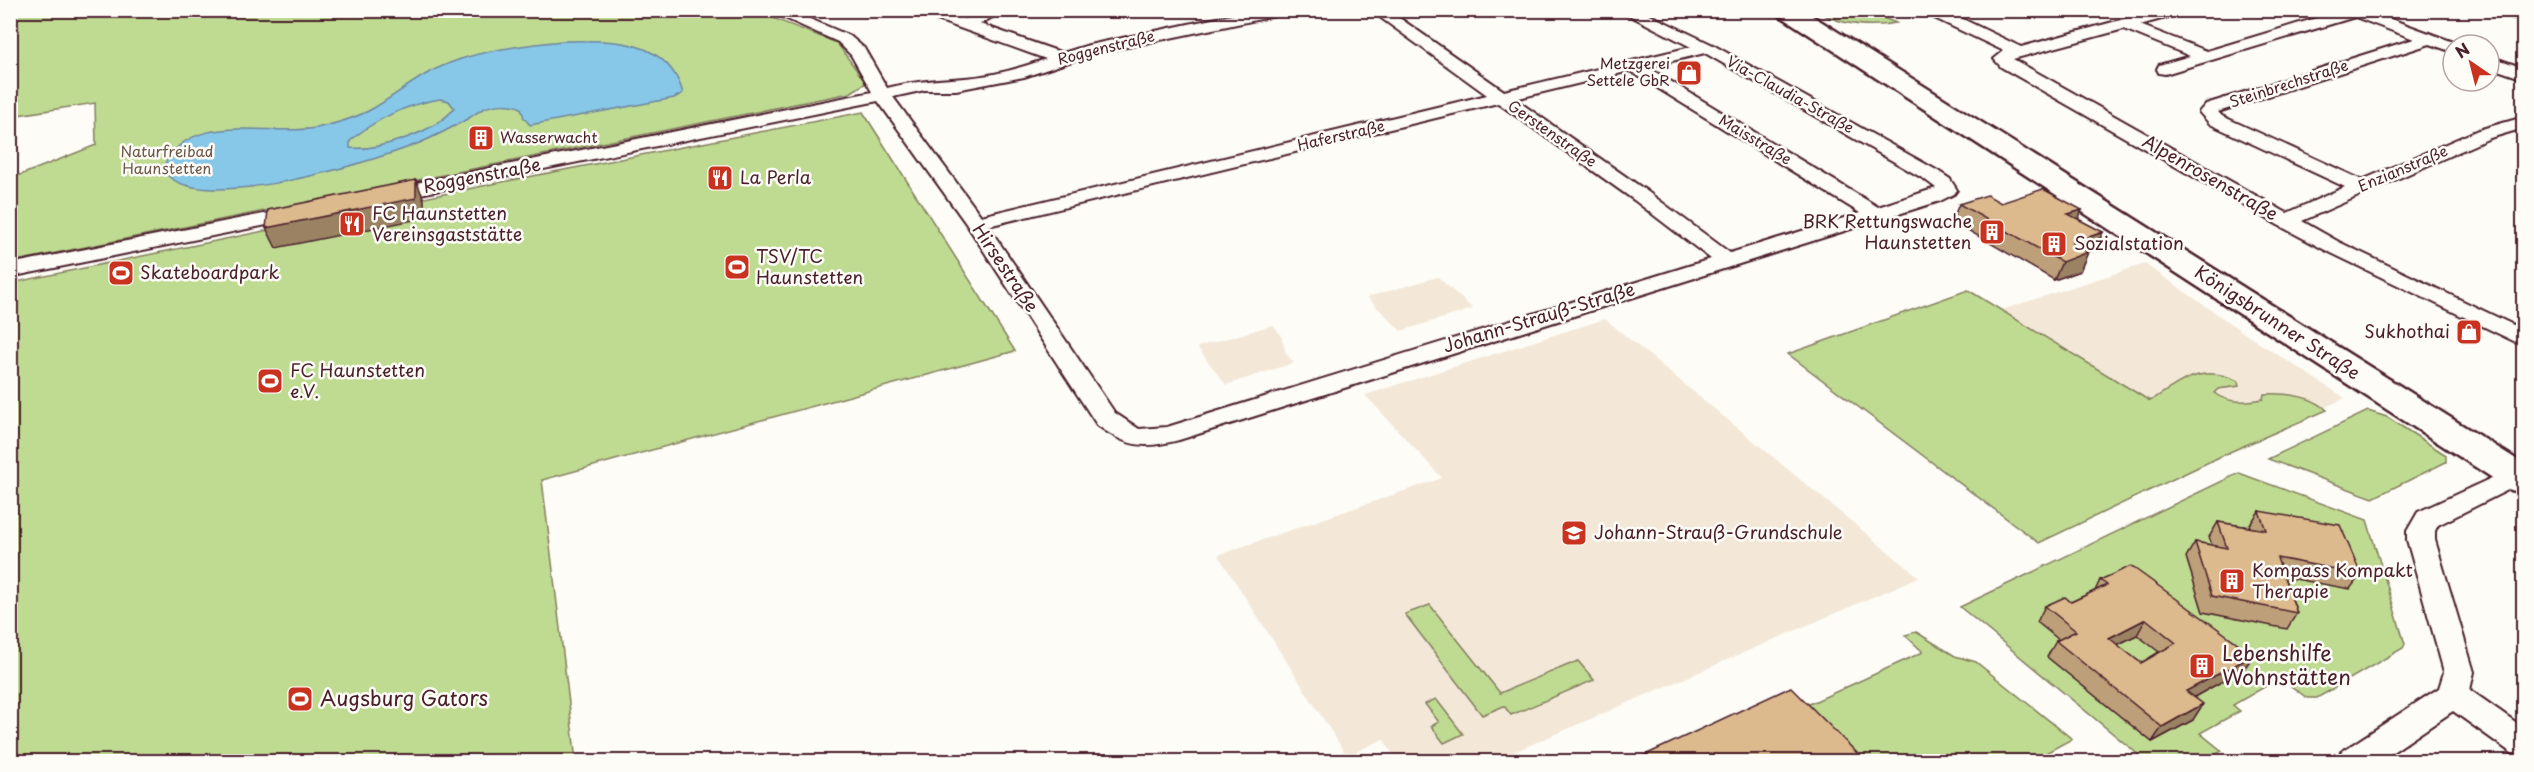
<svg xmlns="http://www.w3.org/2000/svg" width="2534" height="772" font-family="'Playpen Sans',sans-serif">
<rect width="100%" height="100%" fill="#fdfcf7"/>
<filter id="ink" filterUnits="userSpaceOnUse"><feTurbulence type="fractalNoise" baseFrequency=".0167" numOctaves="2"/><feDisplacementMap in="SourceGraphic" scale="12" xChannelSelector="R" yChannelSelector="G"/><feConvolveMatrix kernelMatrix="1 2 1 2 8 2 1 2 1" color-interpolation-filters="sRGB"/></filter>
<g filter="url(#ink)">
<g fill="#f3e8d8">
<polygon points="2145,264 2250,337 2345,398 2232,451 2001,310"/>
<polygon points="1438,277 1473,309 1401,331 1367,297"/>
<polygon points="1605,319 1919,577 1493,761 1398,762 1383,739 1347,756 1218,555 1442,478 1365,395"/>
<polygon points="1273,325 1281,335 1286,353 1294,363 1226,385 1197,347"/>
</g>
<g fill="#bfdb92" stroke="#847d5e" stroke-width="1.5">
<polygon points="12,10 755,11 837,43 866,83 850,93 11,262 11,177 23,174 96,145 95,103 11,116"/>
<path d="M1817,11H1866L1896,23C1868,28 1841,25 1817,11Z"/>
<polygon points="863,112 1015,351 542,480 576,761 11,761 11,283 502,182"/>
<path d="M1968,290L2150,401C2181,382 2200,363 2238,381L2239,386L2218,389L2214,393C2229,404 2245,402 2263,399L2264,394C2285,393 2311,395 2327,410L2232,451L2039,543L1788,354Z"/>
<polygon points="2368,411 2387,417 2446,455 2446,462 2373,498 2268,459"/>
<polygon points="2239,473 2367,520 2405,644 2403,648 2317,698 2307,698 2280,678 2233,705 2240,711 2200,733 2222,751 2204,761 2146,761 1960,607"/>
<polygon points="1430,605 1500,693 1578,661 1594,680 1511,715 1504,706 1482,715 1405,614"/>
<polygon points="1916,632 1955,656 1976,662 2072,739 2031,761 1825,761 1781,717 1923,652 1905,635"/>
<polygon points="1436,699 1463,734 1444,743 1431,726 1439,722 1425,704"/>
</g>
<path fill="#87c8e8" stroke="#6f849c" stroke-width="1.5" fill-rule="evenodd" d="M562,41C610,40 667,37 683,93L674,98L530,125L524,118L521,108C511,103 495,104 485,108C480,110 474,115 469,118C455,126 440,134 424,141C383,159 185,221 163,168C188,109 267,137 316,128C334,124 356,118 372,109C395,96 414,79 438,68C476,50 521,46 562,41ZM440,99L449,101L454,108C438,131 378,151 350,148V141C375,119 408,104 440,99Z"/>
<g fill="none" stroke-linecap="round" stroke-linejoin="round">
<g stroke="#4a1f2b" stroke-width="4">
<g id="street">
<path d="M767,10H789L850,36L864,48L887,88C913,81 938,80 965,78C992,76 1021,68 1046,59L918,13L917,10H940L965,19L984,10H1005L980,24L1063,53L1089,45L1255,10H1287L1280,15L1093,54L1024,77L956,90H925L893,97L981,216L1487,95L1370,10H1388L1504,91L1691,47L1619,10H1640L1713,45L1938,171L1950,179L1957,190L1954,194L1940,201L1179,440C1143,449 1127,447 1097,425L967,225L878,101L386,201L379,199L376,195L379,191L386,189L872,92L851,55L838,42ZM1705,53L1924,179L1936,188L1878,207L1647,67ZM1630,71L1860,213L1730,253L1648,192L1515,99ZM1498,103L1634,200L1711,259L1167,427L1139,429L1115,413L988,226Z"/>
<path d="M1928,10H1944L2021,47L2157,10H2184L2183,13L2140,25L2207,51L2343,10H2366L2459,44L2460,45H2453V52L2430,44L2218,112L2222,116L2362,180L2478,130L2524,117V128L2490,138L2302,221L2339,242L2524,330V346L2325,250L2278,225L2001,67L1994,59L2004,51L1930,16ZM2355,17L2414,39L2206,104L2199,112L2210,124L2345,187L2287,213L2013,59L2124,29L2190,56L2159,65L2157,69L2159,73L2165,74Z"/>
<polygon points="2500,10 2524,11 2524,22 2501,13"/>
<polygon points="2489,56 2524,68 2524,79 2489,67"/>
<polygon points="299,207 306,209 309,213 306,217 10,277 10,264"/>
<polygon points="2524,463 2524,482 2438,525 2435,531 2435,540 2474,672 2470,690 2524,728 2524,758 2513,754 2453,711 2378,762 2336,762 2341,752 2439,688 2444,672 2407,540 2407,531 2418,512"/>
</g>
</g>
<g stroke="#4a1f2b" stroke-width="5">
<polygon id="secondary" points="1777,10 1803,10 2524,464 2524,493 2511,490 1779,15"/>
</g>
<use href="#street" fill="#fdfcf7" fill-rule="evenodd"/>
<use href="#secondary" fill="#fdfcf7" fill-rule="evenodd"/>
</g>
<g fill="#bda07a" stroke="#4a1f2b" stroke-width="1.5" fill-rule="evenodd">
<polygon points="1959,204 2078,219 2103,232 2095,250 2088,252 2080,271 2054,280 1952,221"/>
<polygon points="2259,511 2361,574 2350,589 2284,577 2297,613 2287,629 2203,612 2186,557 2195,542 2212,545 2209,537 2218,522 2250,527 2249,526"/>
<path d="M2100,580L2254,655L2243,670L2194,697L2193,720L2152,742L2047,657L2056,641L2059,640L2037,622L2045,606L2071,602L2095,591ZM2137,635L2159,652L2141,663L2117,645Z"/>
</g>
<g fill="#9a8263" stroke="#4a1f2b" stroke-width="1.5">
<polygon points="416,180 424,200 424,218 276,248 266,228"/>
<polygon points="2082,210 2075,228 2068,214"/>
<polygon points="2103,232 2095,250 2088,252 2080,271 2054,280 2062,262 2072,243"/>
<polygon points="2146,619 2137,635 2100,653 2109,638"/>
<polygon points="2254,655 2243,670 2176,707 2186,691"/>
<polygon points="2203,704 2193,720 2152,742 2162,727"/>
</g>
<g fill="#dcba8e" stroke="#4a1f2b" stroke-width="1.5" fill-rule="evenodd">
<polygon points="416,180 416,198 266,228 268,210"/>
<polygon points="2043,189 2082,210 2068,214 2103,232 2072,243 2088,252 2062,262 1959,204 1987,195 2001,203"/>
<polygon points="2259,511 2340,525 2361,574 2277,558 2297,613 2212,596 2195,542 2227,548 2218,522 2266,530"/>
<path d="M2131,566L2254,655L2186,691L2203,704L2162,727L2056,641L2076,631L2045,606L2065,597L2071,602L2107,585L2100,580ZM2146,619L2176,643L2141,663L2109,638Z"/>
<polygon points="1791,687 1866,762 1630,762"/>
</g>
</g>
<defs>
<g id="shop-square" transform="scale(1.35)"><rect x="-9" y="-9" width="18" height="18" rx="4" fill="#c8321e" stroke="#fdfcf7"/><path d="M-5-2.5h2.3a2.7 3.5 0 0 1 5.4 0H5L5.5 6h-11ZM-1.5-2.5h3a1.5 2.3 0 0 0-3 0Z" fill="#fff"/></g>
<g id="building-square" transform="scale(1.35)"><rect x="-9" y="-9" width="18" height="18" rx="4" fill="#c8321e" stroke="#fdfcf7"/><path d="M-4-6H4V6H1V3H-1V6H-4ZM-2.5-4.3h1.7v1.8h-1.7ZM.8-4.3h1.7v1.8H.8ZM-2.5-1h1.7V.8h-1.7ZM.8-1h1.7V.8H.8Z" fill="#fff"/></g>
<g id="restaurant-square" transform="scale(1.35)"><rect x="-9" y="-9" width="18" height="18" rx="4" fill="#c8321e" stroke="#fdfcf7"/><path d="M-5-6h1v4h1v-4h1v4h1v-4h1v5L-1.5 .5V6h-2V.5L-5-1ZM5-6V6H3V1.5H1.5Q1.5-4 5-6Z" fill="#fff"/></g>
<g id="stadium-square" transform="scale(1.35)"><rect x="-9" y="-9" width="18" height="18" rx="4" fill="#c8321e" stroke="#fdfcf7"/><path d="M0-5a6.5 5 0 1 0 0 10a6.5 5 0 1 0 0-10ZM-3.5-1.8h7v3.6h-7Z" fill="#fff"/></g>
<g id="school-square" transform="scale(1.35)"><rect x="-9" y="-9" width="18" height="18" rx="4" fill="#c8321e" stroke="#fdfcf7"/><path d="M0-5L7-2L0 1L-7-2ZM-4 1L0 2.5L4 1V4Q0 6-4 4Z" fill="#fff"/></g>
</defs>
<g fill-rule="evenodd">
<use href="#shop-square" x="1689" y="73"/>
<use href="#building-square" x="481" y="138"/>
<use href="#restaurant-square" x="720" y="178"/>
<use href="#restaurant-square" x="352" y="224"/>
<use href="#building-square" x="1992" y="232"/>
<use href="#building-square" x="2054" y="244"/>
<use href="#stadium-square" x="737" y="267"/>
<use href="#stadium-square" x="121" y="273"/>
<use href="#shop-square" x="2469" y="332"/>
<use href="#stadium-square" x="270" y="381"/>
<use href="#school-square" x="1574" y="533"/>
<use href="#building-square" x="2232" y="581"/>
<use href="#building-square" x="2202" y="666"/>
<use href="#stadium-square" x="300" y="699"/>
</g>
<g text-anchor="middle" stroke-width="5" stroke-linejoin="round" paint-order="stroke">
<g font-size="15" fill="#4a1f2b" stroke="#fdfcf7">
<text transform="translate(1106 48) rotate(-14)" y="5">Roggenstraße</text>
<text transform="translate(2289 84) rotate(-18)" y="5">Steinbrechstraße</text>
<text transform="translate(1790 95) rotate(29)" y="5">Via-Claudia-Straße</text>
<text transform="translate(1552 134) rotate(35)" y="5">Gerstenstraße</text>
<text transform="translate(1341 136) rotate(-13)" y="5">Haferstraße</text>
<text transform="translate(1755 140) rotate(31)" y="5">Maisstraße</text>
<text transform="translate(2403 169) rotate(-23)" y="5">Enzianstraße</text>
</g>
<g font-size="15" fill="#4a1f2b" stroke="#fdfcf7" text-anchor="end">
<text x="1670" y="69">Metzgerei<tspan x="1670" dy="17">Settele GbR</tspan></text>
<text x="500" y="143" text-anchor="start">Wasserwacht</text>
</g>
<g font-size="15" fill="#6d574a" stroke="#fdfcf7">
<text x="167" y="157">Naturfreibad<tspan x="167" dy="17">Haunstetten</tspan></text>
</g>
<g font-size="18" fill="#4a1f2b" stroke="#fdfcf7">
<text transform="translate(482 176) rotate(-11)" y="6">Roggenstraße</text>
<text transform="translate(2210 178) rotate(30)" y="6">Alpenrosenstraße</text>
<text transform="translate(1005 268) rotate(56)" y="6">Hirsestraße</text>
<text transform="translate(1539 318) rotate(-17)" y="6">Johann-Strauß-Straße</text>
<text transform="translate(2277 323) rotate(33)" y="6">Königsbrunner Straße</text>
</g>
<g font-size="18" fill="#4a1f2b" stroke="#fdfcf7" text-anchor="start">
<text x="740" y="184">La Perla</text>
<text x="372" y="220">FC Haunstetten<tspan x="372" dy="21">Vereinsgaststätte</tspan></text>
<text x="1972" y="228" text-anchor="end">BRK Rettungswache<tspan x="1972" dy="21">Haunstetten</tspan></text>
<text x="2074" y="250">Sozialstation</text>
<text x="756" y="263">TSV/TC<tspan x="756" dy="21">Haunstetten</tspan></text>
<text x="140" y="279">Skateboardpark</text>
<text x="2450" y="338" text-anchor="end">Sukhothai</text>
<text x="290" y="377">FC Haunstetten<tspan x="290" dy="21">e.V.</tspan></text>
<text x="1594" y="539">Johann-Strauß-Grundschule</text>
<text x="2252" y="577">Kompass Kompakt<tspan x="2252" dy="21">Therapie</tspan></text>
</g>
<g font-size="21" fill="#4a1f2b" stroke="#fdfcf7" text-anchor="start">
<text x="2222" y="661">Lebenshilfe<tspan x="2222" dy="24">Wohnstätten</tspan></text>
<text x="320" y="706">Augsburg Gators</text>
</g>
</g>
<rect width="2534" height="772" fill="none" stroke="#fdfcf7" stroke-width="36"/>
<rect x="18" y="18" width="2498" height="736" fill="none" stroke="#4a1f2b" stroke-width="2" filter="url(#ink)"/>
<g transform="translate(2471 63) rotate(325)"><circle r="28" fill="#fdfcf7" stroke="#b5a4a5" stroke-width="1.5"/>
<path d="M0-4.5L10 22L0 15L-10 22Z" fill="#c8321e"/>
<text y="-9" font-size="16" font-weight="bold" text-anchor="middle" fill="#4a1f2b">N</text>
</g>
</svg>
